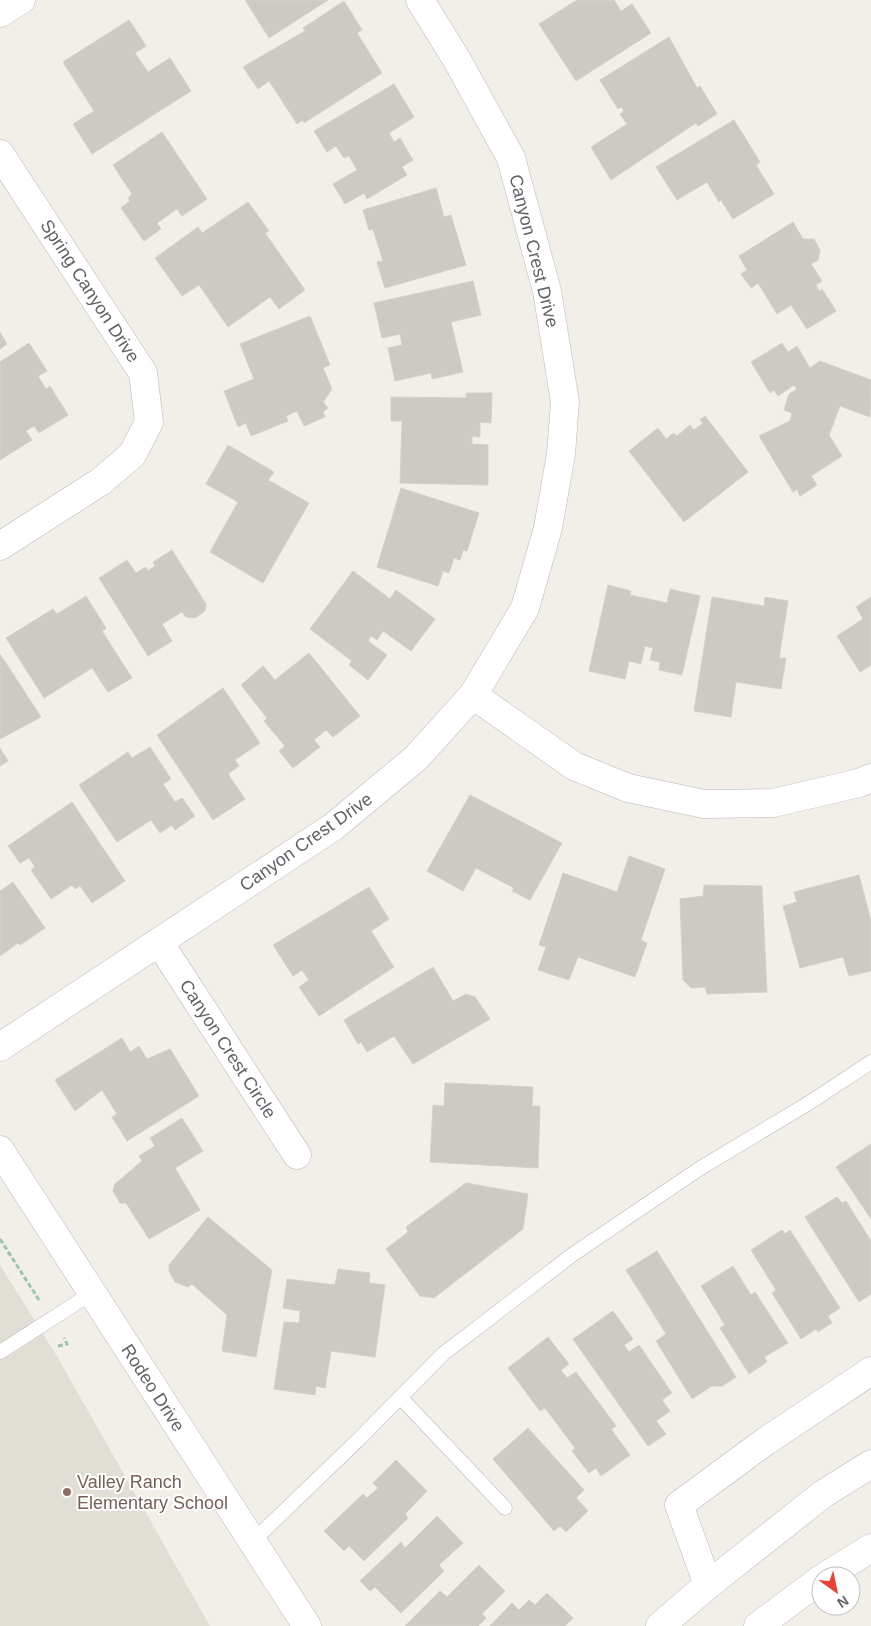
<svg xmlns="http://www.w3.org/2000/svg" width="871" height="1626" font-family="Arial,sans-serif">
<rect width="100%" height="100%" fill="#f1efe8"/>
<polygon fill="#e1ded6" points="0,1265 58,1358 210,1626 0,1626"/>
<g fill="#cccac5" stroke="#d6d1c6">
<polygon points="245,0 328,0 269,38"/>
<polygon points="577,0 614,0 621,11 632,4 651,33 576,81 539,24"/>
<polygon points="344,1 362,30 357,33 382,73 304,123 303,120 297,124 269,81 258,89 243,67 305,31 303,28"/>
<polygon points="129,20 146,46 135,53 148,72 170,58 191,91 92,154 73,124 94,111 63,62"/>
<polygon points="669,37 697,88 700,86 717,114 698,126 696,123 611,180 591,147 627,124 620,114 624,111 621,107 618,109 600,80"/>
<polygon points="394,84 414,117 389,133 394,142 400,138 413,160 402,167 407,175 367,199 364,193 345,204 333,184 357,170 349,156 344,158 336,146 327,152 314,131"/>
<polygon points="734,120 760,162 756,165 774,194 733,219 721,200 719,202 707,182 677,200 656,167"/>
<polygon points="162,132 207,199 182,216 177,209 157,223 161,229 144,241 121,208 130,201 128,198 132,194 113,165"/>
<polygon points="436,188 444,217 451,215 466,265 385,288 377,262 383,261 373,229 369,230 363,210"/>
<polygon points="248,202 269,231 265,233 305,290 279,309 270,297 228,327 199,285 182,296 155,258 198,227 202,233"/>
<polygon points="793,222 803,239 814,239 820,250 818,260 811,264 822,281 816,285 819,291 822,289 836,311 807,329 791,305 777,314 758,283 751,288 741,274 747,270 739,256"/>
<polygon points="473,281 481,315 451,322 463,372 432,379 431,373 395,381 388,348 402,345 400,334 382,338 374,303"/>
<polygon points="310,316 330,365 323,368 332,389 323,402 328,408 323,412 325,417 304,426 297,411 286,416 288,421 251,436 246,423 238,427 224,391 254,379 240,344"/>
<polygon points="0,332 7,344 0,349"/>
<polygon points="29,343 47,371 38,376 46,389 50,386 68,415 39,433 34,426 26,431 32,440 0,460 0,362"/>
<polygon points="782,343 788,352 797,346 810,368 820,361 871,380 870,417 840,406 829,435 842,456 811,476 817,485 800,496 797,489 793,492 759,436 790,421 792,413 784,410 789,394 797,389 794,385 778,396 774,390 770,393 751,362"/>
<polygon points="466,393 492,393 491,423 480,422 480,437 472,436 472,444 488,445 488,485 400,483 402,421 391,421 391,397 466,398"/>
<polygon points="705,416 748,472 684,522 629,451 658,428 666,439 674,433 677,436 690,425 694,430 703,423 700,420"/>
<polygon points="228,445 274,472 268,480 309,503 263,583 210,552 238,502 206,484"/>
<polygon points="401,488 479,513 467,551 463,550 460,560 454,558 449,573 443,571 438,586 377,567"/>
<polygon points="172,550 206,604 205,611 195,618 186,617 182,612 162,624 172,641 148,656 99,578 127,560 136,573 146,567 148,571 155,566 153,562"/>
<polygon points="353,571 390,599 396,590 435,619 411,651 383,631 377,640 371,636 368,641 387,655 368,680 349,665 352,661 310,629"/>
<polygon points="608,585 631,591 630,595 667,603 670,589 700,596 682,675 659,670 660,662 650,660 653,648 645,646 641,664 629,661 625,679 589,671"/>
<polygon points="86,596 106,628 102,631 132,678 108,692 92,668 44,698 6,638 53,609 57,614"/>
<polygon points="712,597 764,606 765,597 788,601 779,658 786,658 781,689 736,682 731,717 694,711"/>
<polygon points="871,597 871,665 860,672 837,636 863,619 856,607"/>
<polygon points="309,653 360,716 333,737 326,730 314,740 320,747 293,768 279,751 285,746 264,721 267,718 241,685 263,666 275,680"/>
<polygon points="0,654 41,717 0,739"/>
<polygon points="223,688 260,743 235,760 239,766 228,774 245,799 213,820 157,735"/>
<polygon points="150,747 171,779 163,784 175,802 182,798 195,816 175,830 172,825 160,833 151,820 117,842 79,785 128,752 132,758"/>
<polygon points="0,748 8,761 0,766"/>
<polygon points="470,795 562,843 530,900 512,891 514,888 476,868 463,891 427,871"/>
<polygon points="72,802 125,881 92,903 80,886 75,889 72,885 51,899 31,870 35,867 29,858 20,863 8,846"/>
<polygon points="629,856 665,869 641,940 647,943 635,977 578,957 569,980 538,970 546,947 539,945 563,873 617,892"/>
<polygon points="859,875 871,921 871,971 849,976 843,957 800,968 783,906 797,902 794,892"/>
<polygon points="13,882 45,928 20,945 18,943 0,956 0,891"/>
<polygon points="704,885 762,886 767,992 707,994 705,987 691,988 683,980 680,899 703,896"/>
<polygon points="369,887 389,919 371,931 394,967 319,1016 299,987 309,980 302,970 293,976 273,945"/>
<polygon points="433,967 453,1001 466,994 475,997 490,1019 413,1064 394,1036 367,1052 361,1042 358,1044 344,1020"/>
<polygon points="122,1038 130,1052 139,1046 147,1059 170,1049 199,1096 127,1141 112,1117 117,1114 102,1090 75,1111 55,1080"/>
<polygon points="445,1083 533,1087 532,1106 540,1106 538,1168 430,1162 433,1105 444,1106"/>
<polygon points="182,1118 203,1151 175,1168 200,1210 149,1239 126,1203 120,1203 113,1191 115,1184 142,1161 139,1156 155,1146 150,1138"/>
<polygon points="871,1144 871,1219 836,1167"/>
<polygon points="466,1183 528,1194 523,1229 434,1298 420,1296 386,1249 408,1232 406,1227"/>
<polygon points="837,1197 842,1203 846,1201 871,1241 871,1294 859,1302 805,1217"/>
<polygon points="208,1217 272,1270 256,1357 222,1351 227,1315 192,1284 188,1287 175,1282 169,1271 169,1265"/>
<polygon points="782,1230 785,1234 790,1230 840,1308 828,1316 832,1323 818,1332 816,1329 801,1339 772,1293 776,1290 751,1250"/>
<polygon points="657,1251 736,1377 722,1386 712,1386 692,1399 656,1341 666,1334 626,1270"/>
<polygon points="733,1266 751,1295 755,1292 788,1343 764,1357 767,1362 749,1374 720,1328 725,1325 701,1286"/>
<polygon points="338,1269 370,1273 369,1283 385,1285 375,1357 331,1351 325,1388 316,1386 315,1395 274,1389 284,1322 299,1323 300,1311 283,1308 287,1279 335,1285"/>
<polygon points="613,1311 633,1339 624,1345 629,1352 639,1345 672,1393 662,1400 670,1411 656,1421 666,1434 648,1446 573,1339"/>
<polygon points="548,1337 569,1364 561,1370 567,1378 576,1372 616,1426 611,1429 630,1455 601,1476 596,1468 589,1473 572,1451 575,1448 545,1408 540,1411 508,1368"/>
<polygon points="528,1428 584,1490 576,1498 588,1511 566,1532 560,1526 554,1531 493,1459"/>
<polygon points="396,1460 427,1491 405,1514 408,1518 364,1561 349,1546 344,1551 324,1531 363,1494 367,1498 378,1488 373,1483"/>
<polygon points="437,1516 463,1543 439,1565 444,1571 401,1613 375,1587 370,1591 360,1581 401,1542 405,1548"/>
<polygon points="479,1565 505,1591 482,1614 486,1618 478,1626 405,1626 440,1591 447,1597"/>
<polygon points="547,1593 573,1618 565,1626 490,1626 512,1603 519,1610 529,1600 535,1605"/>
</g>
<g fill="none" stroke-linecap="round" stroke-linejoin="round">
<g stroke="#b5b8bc" stroke-width="15">
<g id="lane">
<polyline points="0,1352 92,1293"/>
<polyline points="400,1397 505,1508"/>
<polyline points="252,1542 357,1441 443,1354 572,1255 699,1169 809,1103 871,1062"/>
</g>
</g>
<g stroke="#b5b8bc" stroke-width="29">
<g id="street">
<polyline points="0,154 143,373 149,422 132,455 100,482 0,546"/>
<polyline points="473,695 574,766 628,788 704,804 773,803 859,783 871,778"/>
<polyline points="159,942 297,1155"/>
<polyline points="0,1047 333,827 416,758 473,695 525,608 548,528 561,454 565,402 547,291 511,158 457,60 420,0"/>
<polyline points="708,1585 679,1505 766,1441 871,1371"/>
</g>
</g>
<g stroke="#b6babf" stroke-width="29">
<g id="secondary">
<polyline points="0,13 21,0"/>
<polyline points="0,1150 307,1626"/>
<polyline points="826,1576 871,1548"/>
<polyline points="660,1626 708,1585 823,1494 871,1464"/>
<polyline points="758,1626 821,1579"/>
</g>
</g>
<g stroke="#9cc7a9" stroke-width="3" stroke-dasharray="5 2.5" stroke-linecap="butt">
<polyline points="0,1239 39,1300"/>
<polyline points="58,1346 67,1344 64,1338"/>
</g>
<use href="#lane" stroke="#fff" stroke-width="14"/>
<use href="#street" stroke="#fff" stroke-width="28"/>
<use href="#secondary" stroke="#fff" stroke-width="28"/>
</g>
<circle fill="#8d6e63" stroke="#fff" stroke-width="2" cx="67" cy="1492" r="5"/>
<g text-anchor="middle" stroke-width="4" stroke-linejoin="round" paint-order="stroke">
<g font-size="18" fill="#5f6368" stroke="#fff">
<text transform="translate(534 251) rotate(76)" y="6">Canyon Crest Drive</text>
<text transform="translate(90 291) rotate(57)" y="6">Spring Canyon Drive</text>
<text transform="translate(306 842) rotate(-35)" y="6">Canyon Crest Drive</text>
<text transform="translate(228 1049) rotate(57)" y="6">Canyon Crest Circle</text>
<text transform="translate(153 1388) rotate(57)" y="6">Rodeo Drive</text>
</g>
<g font-size="18" fill="#785e54" stroke="#fff" text-anchor="start">
<text x="77" y="1488">Valley Ranch<tspan x="77" dy="21">Elementary School</tspan></text>
</g>
</g>
<g transform="translate(836 1591) rotate(147)"><circle r="24" fill="#ffffff" stroke="#bfc1c3"/>
<path d="M0-4L9 19L0 12L-9 19Z" fill="#ea4335"/>
<text y="-8" font-size="14" font-weight="bold" text-anchor="middle" fill="#5f6368">N</text>
</g>
</svg>
